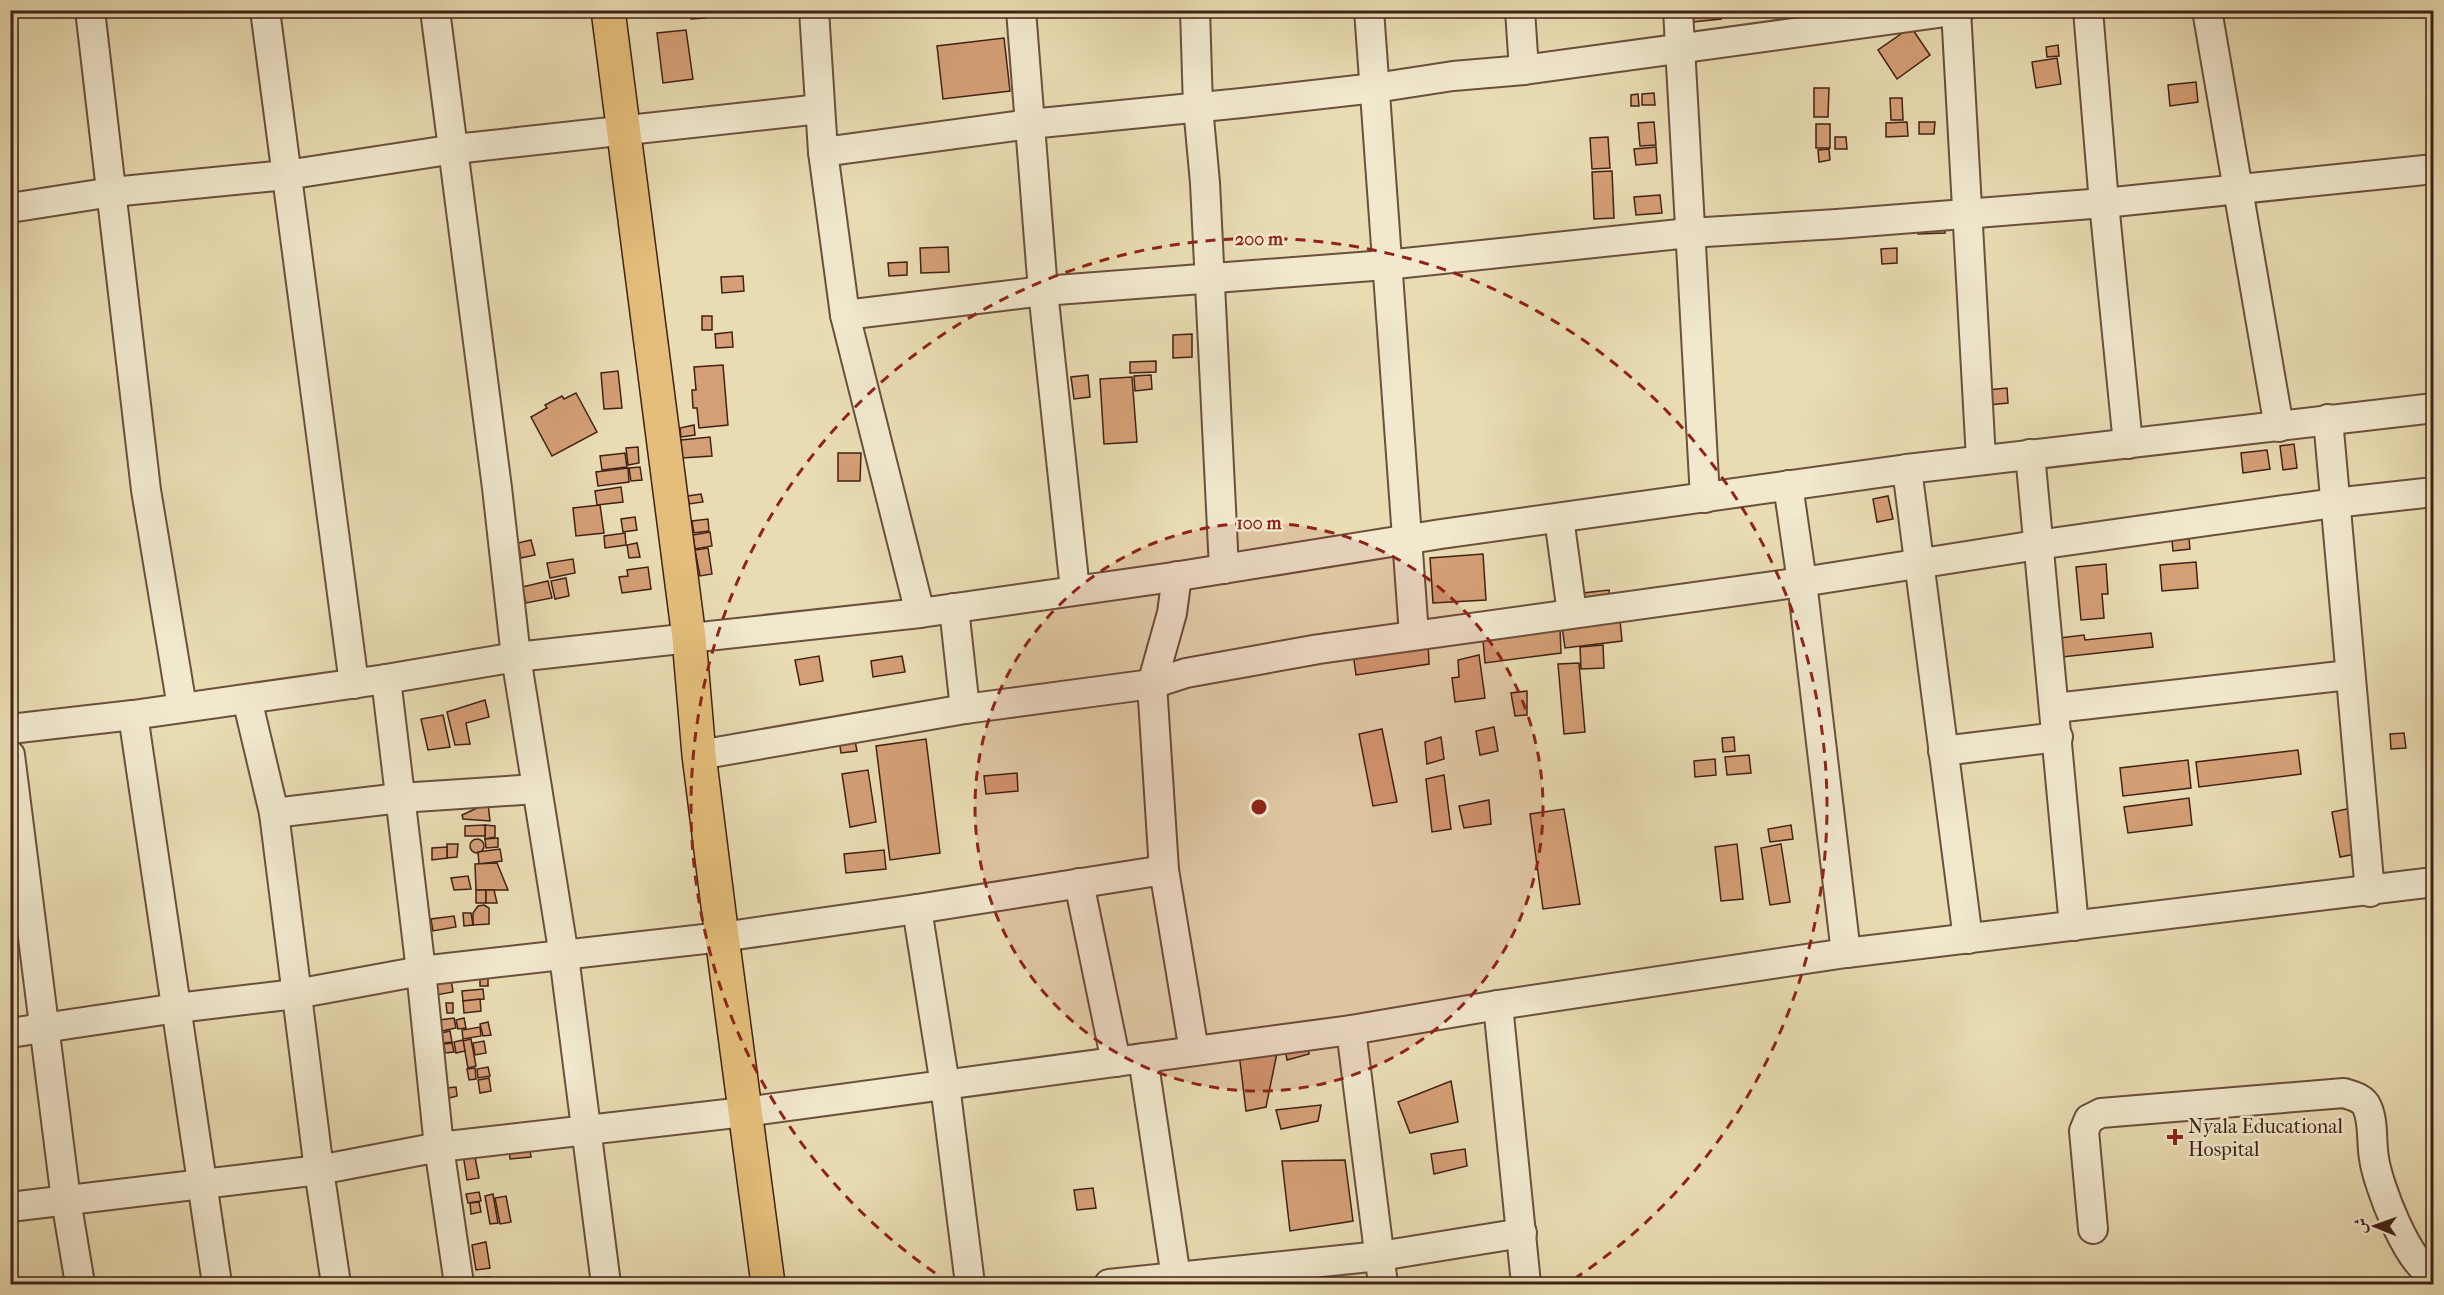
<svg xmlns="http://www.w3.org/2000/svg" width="2444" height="1295" font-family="'IM FELL French Canon',Amiri,serif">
<rect width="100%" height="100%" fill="#e9dcb3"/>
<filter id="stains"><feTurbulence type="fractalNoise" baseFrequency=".00333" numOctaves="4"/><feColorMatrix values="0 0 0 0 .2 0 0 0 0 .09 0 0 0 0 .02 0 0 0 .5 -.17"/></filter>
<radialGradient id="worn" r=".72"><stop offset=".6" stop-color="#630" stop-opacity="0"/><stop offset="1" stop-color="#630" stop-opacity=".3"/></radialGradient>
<g fill="#d59f76" stroke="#412116" stroke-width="1.5">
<polygon points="690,10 704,10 705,18 691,19"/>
<polygon points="1692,10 1720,10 1721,19 1693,22"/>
<polygon points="1911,27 1930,55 1897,79 1878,50"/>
<polygon points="686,30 693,79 663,83 657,33"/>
<polygon points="1004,38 1010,91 943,99 937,46"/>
<polygon points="2058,45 2059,56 2047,57 2046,47"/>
<polygon points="2057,58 2061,84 2036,88 2032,62"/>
<polygon points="2196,82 2198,102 2170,106 2168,85"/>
<polygon points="1814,88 1829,88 1828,117 1814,117"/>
<polygon points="1654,93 1655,105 1642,105 1642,94"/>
<polygon points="1638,94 1639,106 1631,106 1631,95"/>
<polygon points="1890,98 1902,98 1903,120 1891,120"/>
<polygon points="1654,122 1656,145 1640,146 1638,123"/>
<polygon points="1907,122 1908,136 1886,137 1886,123"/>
<polygon points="1919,122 1935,122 1934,134 1919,134"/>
<rect x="1816" y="124" width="14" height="24"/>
<polygon points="1608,137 1610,168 1592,169 1590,138"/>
<polygon points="1835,137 1846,137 1847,149 1835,149"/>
<polygon points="1656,147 1657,163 1636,165 1634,149"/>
<polygon points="1829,149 1830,160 1819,162 1818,150"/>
<polygon points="1612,171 1614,218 1594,219 1592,172"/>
<polygon points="1660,195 1662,213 1636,215 1634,197"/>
<polygon points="1944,218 1945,233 1918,234 1917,220"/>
<polygon points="948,247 949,272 921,273 920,248"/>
<polygon points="1897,248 1897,263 1882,264 1881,249"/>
<polygon points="907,262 907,275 889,276 888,263"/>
<polygon points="743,276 744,291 722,293 721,277"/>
<rect x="702" y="316" width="10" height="14"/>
<polygon points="732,332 733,347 716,348 715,334"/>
<polygon points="1192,334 1192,357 1173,358 1173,335"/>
<polygon points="1156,361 1156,372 1130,373 1130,362"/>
<polygon points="723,365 728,425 699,428 697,408 693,408 692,390 696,390 694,367"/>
<polygon points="618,371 622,408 604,409 601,373"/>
<polygon points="1088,375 1090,397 1074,399 1071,377"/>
<polygon points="1151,375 1152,389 1135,391 1134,376"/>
<polygon points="1132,377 1137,442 1104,444 1100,379"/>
<polygon points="2007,388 2008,403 1988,405 1987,390"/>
<polygon points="576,393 597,432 552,456 531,417 547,408 545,405 562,396 564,399"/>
<polygon points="694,425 695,435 681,437 680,428"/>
<polygon points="710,437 712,456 682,458 681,440"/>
<polygon points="2294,444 2297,468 2283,470 2280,446"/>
<polygon points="638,447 639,463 628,465 626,448"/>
<polygon points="2267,450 2270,469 2243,473 2241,453"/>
<polygon points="625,453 627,467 602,470 600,456"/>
<polygon points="838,453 861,453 860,481 838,481"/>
<polygon points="640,467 642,480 631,481 629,468"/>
<polygon points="628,468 629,482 598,486 596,472"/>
<polygon points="621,487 623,502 597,505 595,491"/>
<polygon points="701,494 703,502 689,504 688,496"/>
<polygon points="1888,496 1893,519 1877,522 1873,499"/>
<polygon points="600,505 604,533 576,536 573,508"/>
<polygon points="635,517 637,530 623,532 621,519"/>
<polygon points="708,519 709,531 694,533 692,521"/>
<polygon points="710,532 712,546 695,549 693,535"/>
<polygon points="625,533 626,545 605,548 604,536"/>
<polygon points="2189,539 2190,549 2173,551 2172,540"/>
<polygon points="531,540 535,555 521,558 518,543"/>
<polygon points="637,543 640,557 629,558 627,545"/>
<polygon points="708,548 712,574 700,576 695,550"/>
<polygon points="1483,554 1486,600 1433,603 1430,558"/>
<polygon points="573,559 575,573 550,578 547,563"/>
<polygon points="2196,562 2198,588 2162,591 2160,565"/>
<polygon points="2106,564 2108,594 2102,594 2104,618 2081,620 2076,567"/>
<polygon points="648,567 651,589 622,593 619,577 628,576 627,570"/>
<polygon points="566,578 569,596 555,599 551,581"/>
<polygon points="548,581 552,598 526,603 522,587"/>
<polygon points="1609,590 1611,605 1585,609 1583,593"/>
<polygon points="1561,620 1620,620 1622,641 1565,648"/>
<polygon points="1560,628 1561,653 1485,663 1483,640"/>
<polygon points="2151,633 2153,647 2062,657 2060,638 2084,635 2085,640"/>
<polygon points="1428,641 1429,664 1356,675 1353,653"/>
<polygon points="1603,645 1604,668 1581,669 1580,647"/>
<polygon points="1479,655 1485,698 1455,702 1452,678 1459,677 1458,660"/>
<polygon points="819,656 823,681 800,685 795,660"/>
<polygon points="902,656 905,672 873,677 871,661"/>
<polygon points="1579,663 1585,732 1564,734 1558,664"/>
<polygon points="1527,691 1527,715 1515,716 1511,693"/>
<polygon points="485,700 489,717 466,723 470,744 455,745 447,712"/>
<polygon points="443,715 450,747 428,750 421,719"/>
<polygon points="1494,727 1498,751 1480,755 1476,731"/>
<polygon points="1382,729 1397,802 1373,806 1359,734"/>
<polygon points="853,730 857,751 841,753 838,733"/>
<polygon points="2404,733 2406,748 2391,749 2390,734"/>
<polygon points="1441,737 1444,759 1427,764 1425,742"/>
<polygon points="1734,737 1735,751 1723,752 1722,738"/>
<polygon points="926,739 940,853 890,860 876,746"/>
<polygon points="2298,750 2301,774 2199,787 2196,762"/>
<polygon points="1749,755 1751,773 1727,775 1725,757"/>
<polygon points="1715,759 1716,775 1695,777 1694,761"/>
<polygon points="2188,760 2191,788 2123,796 2120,768"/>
<polygon points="868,770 876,822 850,827 842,774"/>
<polygon points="1017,773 1018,791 986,794 984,776"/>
<polygon points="1444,775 1451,829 1432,832 1426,779"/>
<polygon points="2189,798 2192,825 2128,833 2124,807"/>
<polygon points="1489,800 1491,824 1464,828 1459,806"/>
<polygon points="488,803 490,821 463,819 462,815"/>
<polygon points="2352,808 2361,853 2340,857 2332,812"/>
<polygon points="1564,809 1580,904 1543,909 1530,814"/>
<polygon points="485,825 495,826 495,837 485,839"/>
<polygon points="485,825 485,836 465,836 465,826"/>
<polygon points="1791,825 1793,839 1770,842 1768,829"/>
<polygon points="498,838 498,847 486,848 485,839"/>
<circle cx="477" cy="846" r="7"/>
<polygon points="447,844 458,844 457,857 447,858"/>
<polygon points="1737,844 1743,899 1721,901 1715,847"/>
<polygon points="1781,844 1790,902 1770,905 1761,848"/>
<polygon points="447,847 447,858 432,860 432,848"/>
<polygon points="500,849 502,861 479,864 478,852"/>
<polygon points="884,850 886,869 846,873 844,854"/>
<polygon points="497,863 508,890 476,890 475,864"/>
<polygon points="468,876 471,889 454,890 451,878"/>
<rect x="476" y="890" width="10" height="13"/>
<polygon points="486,890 494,890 497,903 486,903"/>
<polygon points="484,905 489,908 489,924 473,925 473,913 478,906"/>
<polygon points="463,913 471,913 473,925 464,926"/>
<polygon points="454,916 456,927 433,931 431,919"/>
<rect x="480" y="976" width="8" height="10"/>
<polygon points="451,978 453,992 436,995 434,981"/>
<polygon points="483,989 484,999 463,1001 462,991"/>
<polygon points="480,999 481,1011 464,1013 463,1001"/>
<polygon points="446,1003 453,1003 453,1013 447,1013"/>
<polygon points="454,1018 456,1028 442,1031 440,1020"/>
<polygon points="464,1018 466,1028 458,1029 456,1020"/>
<polygon points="488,1022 491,1035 483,1036 480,1024"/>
<polygon points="480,1027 481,1036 463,1039 462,1030"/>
<polygon points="450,1031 452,1042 443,1043 441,1033"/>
<polygon points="1306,1036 1309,1054 1287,1060 1285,1048"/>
<polygon points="471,1039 476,1066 468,1068 463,1041"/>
<polygon points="463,1040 465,1051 456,1053 454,1042"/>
<polygon points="484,1041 486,1053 475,1055 473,1043"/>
<polygon points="452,1043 454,1052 445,1053 444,1044"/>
<polygon points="1278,1048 1266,1107 1246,1111 1239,1053"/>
<polygon points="488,1067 490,1076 478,1078 477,1069"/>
<polygon points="475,1068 476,1079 469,1080 467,1069"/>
<polygon points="489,1078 491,1091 480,1093 478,1080"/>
<polygon points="1451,1081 1458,1122 1410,1133 1398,1102"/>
<polygon points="456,1087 457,1096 449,1098 447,1088"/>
<polygon points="1321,1105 1318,1121 1281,1129 1276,1110"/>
<polygon points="529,1144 531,1157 510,1159 509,1147"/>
<polygon points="1465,1149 1467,1166 1434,1174 1431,1154"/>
<polygon points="474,1152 479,1178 467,1180 463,1154"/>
<polygon points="1345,1160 1353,1221 1290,1231 1282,1161"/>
<polygon points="1093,1188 1096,1208 1077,1210 1074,1190"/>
<polygon points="479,1192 481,1201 468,1203 466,1194"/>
<polygon points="493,1194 498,1223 490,1224 485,1196"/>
<polygon points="506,1196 511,1222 500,1224 495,1198"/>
<polygon points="479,1202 481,1212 471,1214 470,1203"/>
<polygon points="486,1242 490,1268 476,1270 472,1245"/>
<polygon points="490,1277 491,1284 478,1284 477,1278"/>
</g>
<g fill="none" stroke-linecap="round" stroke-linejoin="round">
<g stroke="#6b503d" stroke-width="32">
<g id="minor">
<polyline points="90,10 146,490 182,707"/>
<polyline points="265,10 354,684"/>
<polyline points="435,10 497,488 516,657 564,956 606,1284"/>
<polyline points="814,10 823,152 845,315 920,613"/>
<polyline points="1021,10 1043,291 1075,590"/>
<polyline points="1195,10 1198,107 1205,183 1224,569"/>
<polyline points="1369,10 1414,635"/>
<polyline points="1520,10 1524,70"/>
<polyline points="1678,10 1705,498"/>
<polyline points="1956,10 1981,459"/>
<polyline points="2088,10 2104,203 2128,444"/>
<polyline points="2207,10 2279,427"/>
<polyline points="823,152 1030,124 1242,103 1375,88 1453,76 1524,70 1960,10"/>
<polyline points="10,208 112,192 286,175 455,149 820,109"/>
<polyline points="845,315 1043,291 1386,265 1689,233 1837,224 2104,203 2434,169"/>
<polyline points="2328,419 2370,892"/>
<polyline points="2030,454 2074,926"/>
<polyline points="1907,469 1968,939"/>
<polyline points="1788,485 1802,582 1846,953"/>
<polyline points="1559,518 1572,613"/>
<polyline points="1177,576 1172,613 1152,684 1164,870 1194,1051"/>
<polyline points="954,608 965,709"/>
<polyline points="386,679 421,971 439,1147 459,1284"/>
<polyline points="247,699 274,813 319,1170 336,1284"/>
<polyline points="2055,708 2349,675"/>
<polyline points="133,715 217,1284"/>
<polyline points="10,729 133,715 386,679 516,657 920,613 1173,577 1441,534 1907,469 2434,408"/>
<polyline points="1943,751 2058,737"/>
<polyline points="10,755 66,1200 80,1284"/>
<polyline points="699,755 965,709 1152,684 1186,673 1319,649 1802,582 2037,545 2334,503 2434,492"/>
<polyline points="274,813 400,798 537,789"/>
<polyline points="1079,883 1116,1062"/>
<polyline points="917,909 945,1085 970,1284"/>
<polyline points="1498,1005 1526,1284"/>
<polyline points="1351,1030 1383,1284"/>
<polyline points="10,1033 177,1008 296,994 421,971 722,937 917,909 1164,870"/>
<polyline points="1143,1058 1177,1284"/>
<polyline points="10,1207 319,1170 439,1147 744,1112 1351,1030 1498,1005 1846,953 2434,882"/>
<path d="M2093,1229L2084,1131L2089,1119L2101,1113L2344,1093C2353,1096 2363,1098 2367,1107C2374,1122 2371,1142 2374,1158C2377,1183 2409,1268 2434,1275"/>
<polyline points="1109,1284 1380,1256 1522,1233"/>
</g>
</g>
<g stroke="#412116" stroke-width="36">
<polyline id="highway" points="608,10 689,638 699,755 722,937 768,1284"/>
</g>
<use href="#minor" stroke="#f1e8ce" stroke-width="28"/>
<use href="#highway" stroke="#e4be7a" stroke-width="33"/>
</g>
<circle cx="1259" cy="807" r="284" fill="#8f2418" fill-opacity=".12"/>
<g fill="none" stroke="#8f2418" stroke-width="3" stroke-dasharray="10 8">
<circle cx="1259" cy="807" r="284"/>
<path d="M950 1283A568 568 0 1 1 1568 1283"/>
</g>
<path fill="#8f2418" stroke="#f1e8ce" stroke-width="2" d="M2172 1128h6v6h6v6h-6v6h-6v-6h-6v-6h6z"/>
<g text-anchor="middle" stroke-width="5" stroke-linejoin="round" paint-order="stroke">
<g font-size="20" fill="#412116" stroke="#f1e8ce" text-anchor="start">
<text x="2188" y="1133">Nyala Educational<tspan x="2188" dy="23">Hospital</tspan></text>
</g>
</g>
<circle cx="1259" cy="807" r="9" fill="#8f2418" stroke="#f1e8ce" stroke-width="3"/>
<g font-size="18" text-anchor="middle" font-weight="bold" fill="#8f2418" stroke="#f1e8ce" stroke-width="5" stroke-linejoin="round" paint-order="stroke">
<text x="1259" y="245">200 m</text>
<text x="1259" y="529">100 m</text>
</g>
<rect width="2444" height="1295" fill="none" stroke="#e9dcb3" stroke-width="36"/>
<rect x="12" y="12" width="2420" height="1271" fill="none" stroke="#412116" stroke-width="3"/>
<rect x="18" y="18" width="2408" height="1259" fill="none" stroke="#412116" stroke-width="1.5"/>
<g transform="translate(2375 1226) rotate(271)" stroke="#f1e8ce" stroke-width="4.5" paint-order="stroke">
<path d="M0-4.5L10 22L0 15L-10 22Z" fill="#412116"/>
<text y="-9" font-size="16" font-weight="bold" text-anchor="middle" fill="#412116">ش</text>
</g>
<rect width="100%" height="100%" filter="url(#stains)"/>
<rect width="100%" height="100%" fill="url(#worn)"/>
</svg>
